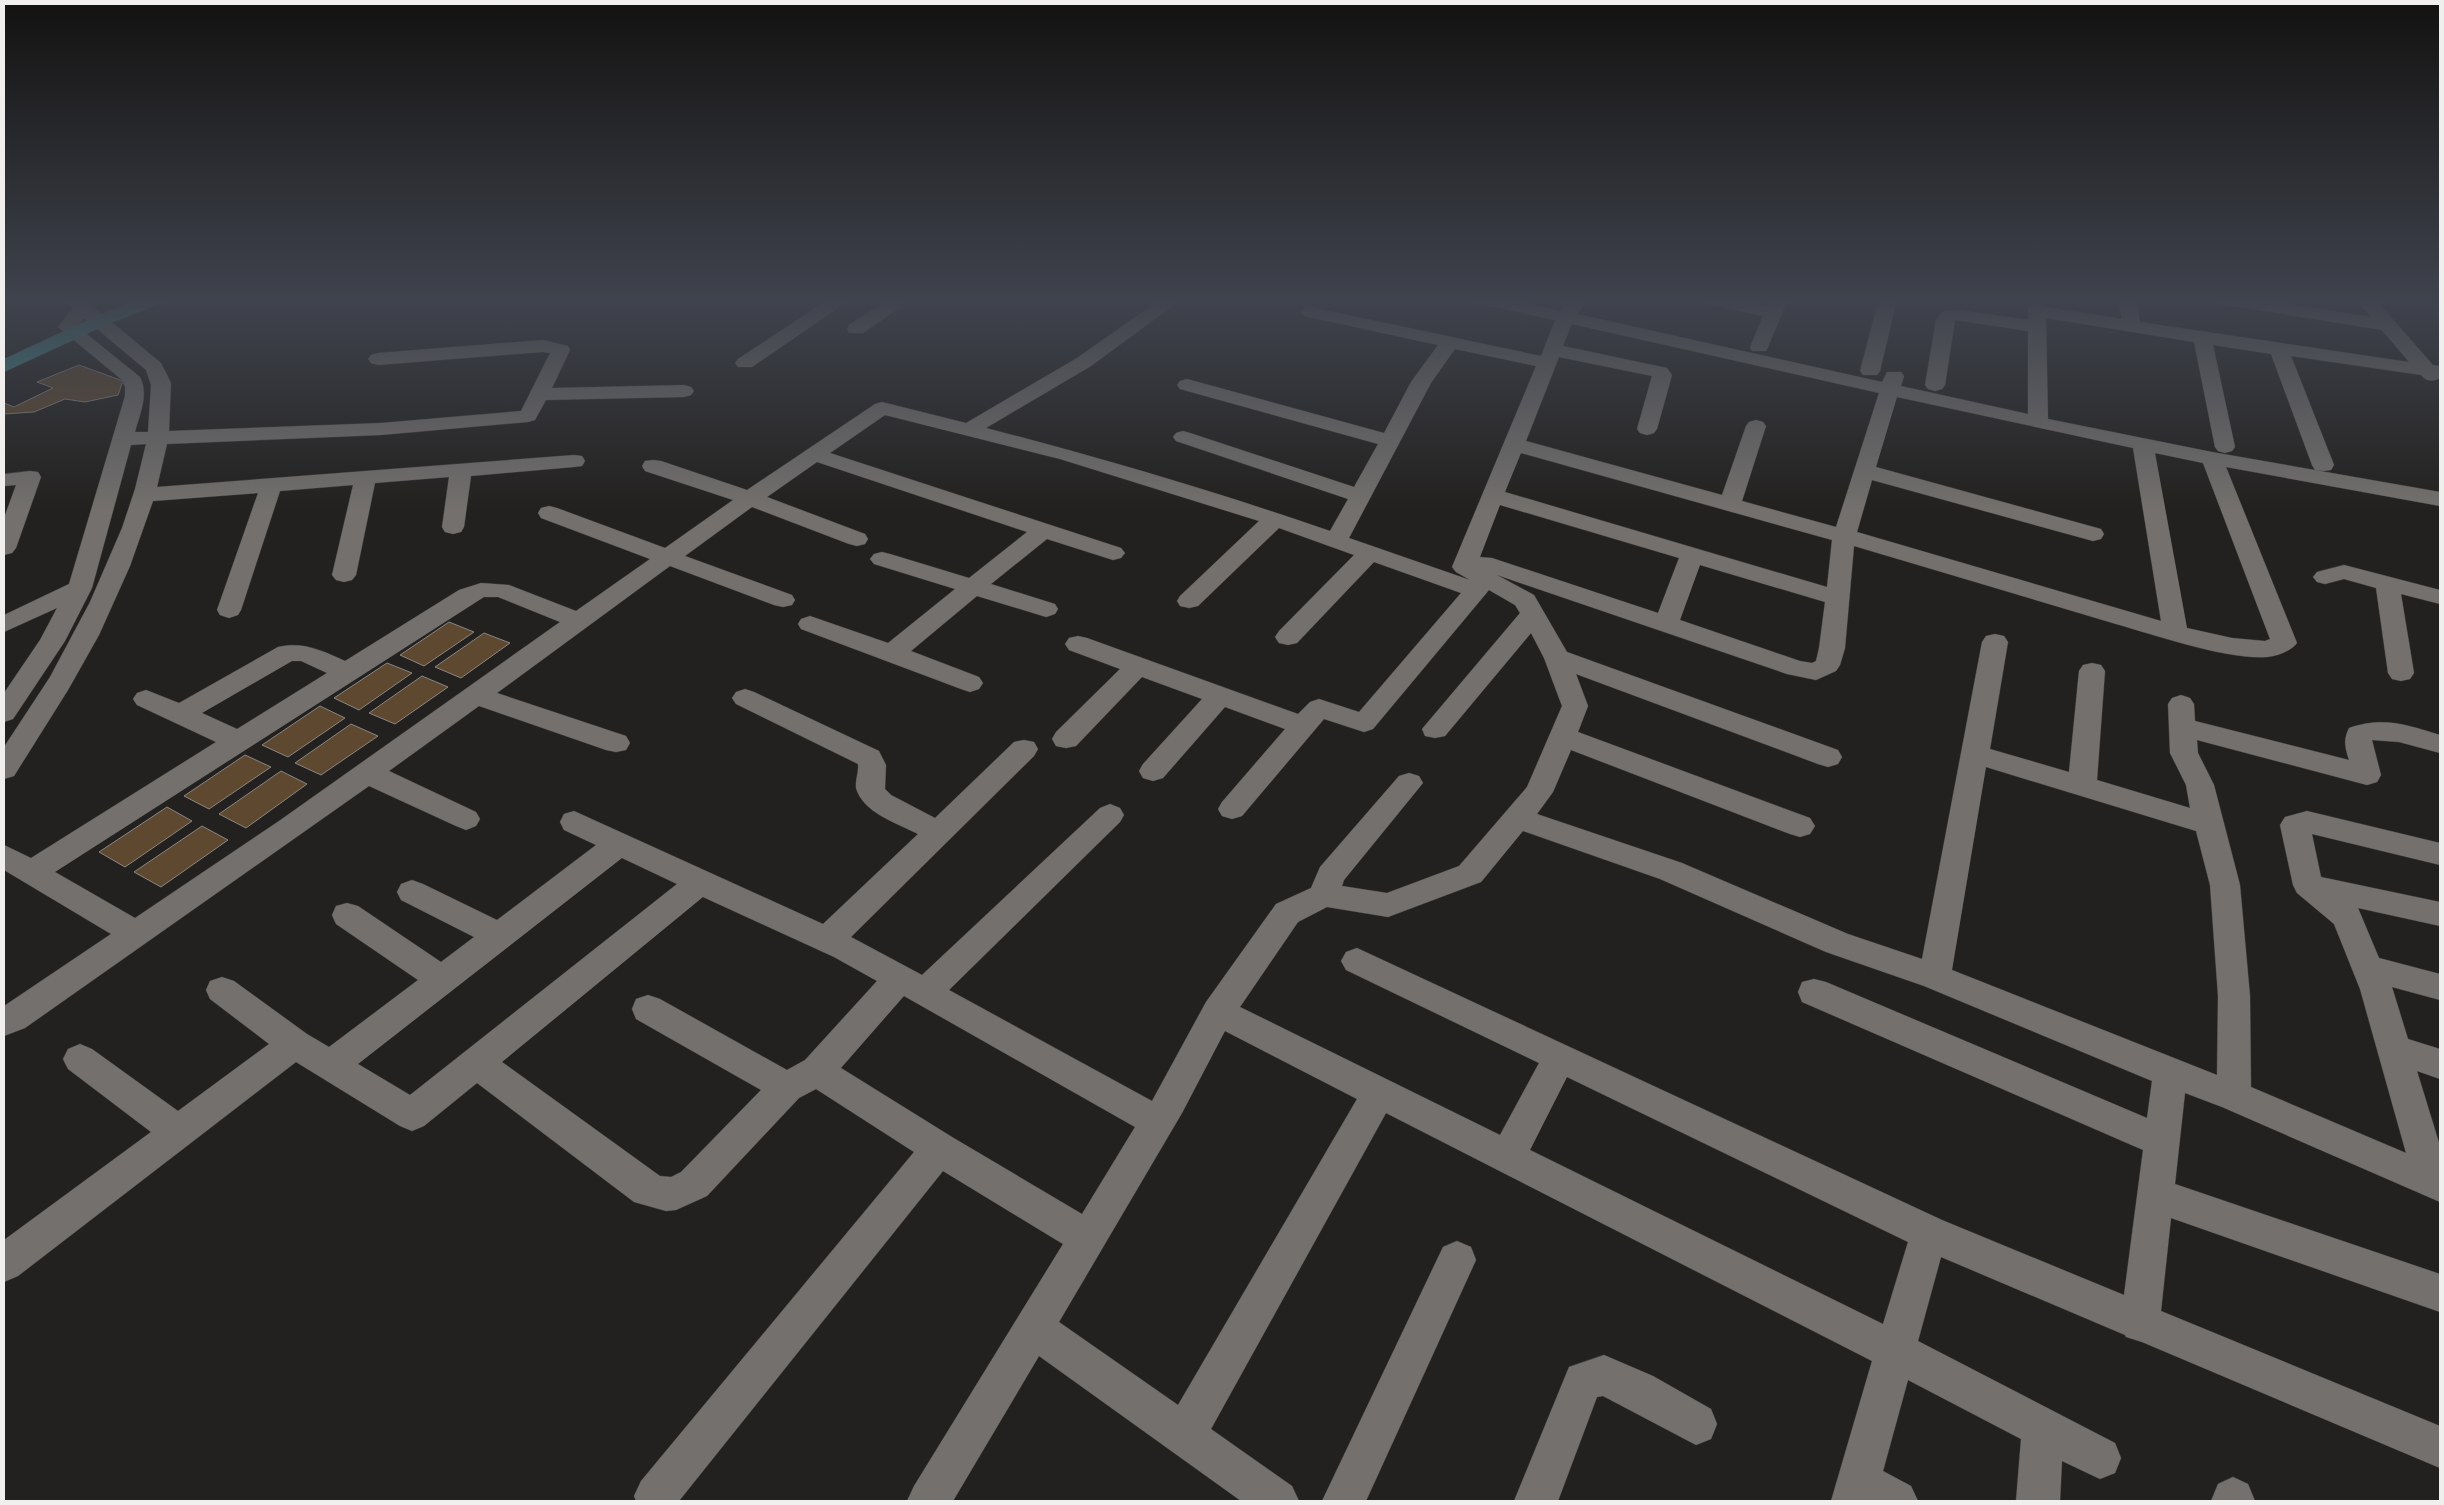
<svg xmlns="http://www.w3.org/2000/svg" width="2444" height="1505" font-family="Helvetica,sans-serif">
<rect width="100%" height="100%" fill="#23211f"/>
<g fill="#5e482f" stroke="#898784">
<polygon points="79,365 123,381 118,395 85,402 65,399 34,412 4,414 4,403 14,407 53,388 37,382"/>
<polygon points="449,622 474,632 424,666 400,655"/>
<polygon points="484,633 510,643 461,678 435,667"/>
<polygon points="387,663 412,673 359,710 334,698"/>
<polygon points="422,676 448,687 395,724 369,713"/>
<polygon points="320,706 345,718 288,757 262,745"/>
<polygon points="351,724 378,736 321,775 295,763"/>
<polygon points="245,755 271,767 209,809 184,796"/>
<polygon points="281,771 307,784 246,828 219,814"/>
<polygon points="167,807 192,821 125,867 99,852"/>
<polygon points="202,826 228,840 161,887 134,872"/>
</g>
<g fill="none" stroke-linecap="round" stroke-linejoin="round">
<g stroke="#3f3d3b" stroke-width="1">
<g id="minor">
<path d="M64,299H84L161,363L171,383L169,431L381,423L521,411L550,353L543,352L378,365L371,363L368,359L371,355L378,353L543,340L568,346L570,350L552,388L684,385L691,387L694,391L691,395L684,397L546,400L535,420L528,422L381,435L167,444L157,487L574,455L582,456L585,461L582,466L574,467L471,476L464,527L461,532L453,534L445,532L442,527L449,477L375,483L356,575L352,580L344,582L336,580L332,575L353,485L280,491L241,610L238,615L229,618L220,615L217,610L258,493L153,501L130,566L99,635L68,690L14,776L4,779V747L50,677L90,602L122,528L135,489L146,444L131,445L92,588L65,641L13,719L4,722V693L40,640L57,608L4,632V615L69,584L125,396V387L122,380L58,327L73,308ZM84,318L146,370L151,385L148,432H135C140,413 149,395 140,377L77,326Z"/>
<polygon points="829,299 851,299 752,367 738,367 735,363 738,359"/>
<polygon points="890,299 912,299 863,333 849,333 847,329 849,325"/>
<path d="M1161,299H1182L1091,366L986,428C1102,458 1217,492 1330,531L1348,499L1176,441L1173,437L1176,433L1183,431L1190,433L1354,487L1378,444L1180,389L1177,385L1180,381L1187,379L1384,433L1411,382L1438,345L1304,316L1301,312L1304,308L1310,307L1541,356L1555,320L1475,303L1472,299H1509L1561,311L1569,299H1587L1577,314L1882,382L1887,372H1901L1904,376L1901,386L2028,414V331L1955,320L1945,385L1942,389L1935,391L1928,389L1925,385L1936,320L1944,311L1960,310L2028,320V308L2031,304L2037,303L2045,307L2122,319L2118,299H2136L2140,322L2409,362L2382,330L2221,304L2215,303L2212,299H2258L2371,317L2356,299H2375L2433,365L2440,366V378C2433,382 2426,382 2421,375L2291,356L2334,465L2331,470L2323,471L2315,470L2312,465L2271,354L2213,345L2235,447L2232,451L2225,453L2218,451L2215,447L2194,342L2046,318L2048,419L2212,452L2440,492V506L2226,467L2297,643C2291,651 2277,656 2267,657C2227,660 2155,635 2116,624C2029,598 1942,572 1854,546L1845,648L1840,665L1836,671L1816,680L1787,674L1497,575L1534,595L1567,652L1838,750L1842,757L1838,764L1828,767L1818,764L1576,674L1588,706L1578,732L1810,818L1815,826L1810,834L1800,837L1790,834L1571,750L1553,792L1537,814L1682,863L1848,934L1922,959L1982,642L1986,636L1995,634L2004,636L2008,642L1990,749L2069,772L2079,671L2083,665L2092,663L2101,665L2105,671L2097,780L2190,808L2186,785L2170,753L2168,704L2172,698L2181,695L2190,698L2194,704L2195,721L2349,760C2345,748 2343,740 2349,728C2384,716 2407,725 2440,735V753L2399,742L2372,740L2381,775L2377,782L2367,785L2197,740L2198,753L2214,785L2240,885L2250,996L2251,1087L2406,1153L2360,989L2334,924L2297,893L2293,885L2280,825L2285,817L2307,811L2440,843V865L2312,834L2321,877L2440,902V926L2358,908L2379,958L2440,974V1000L2392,987L2408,1039L2440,1049V1079L2417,1071L2440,1146V1202L2222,1107L2185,1093L2175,1184L2440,1274V1312L2171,1218L2161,1311L2440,1426V1468L2142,1342L2126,1337L2125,1335L1941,1257L1918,1341L2115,1443L2121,1458L2115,1473L2100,1479L2062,1461L2060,1501H2016L2021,1439L1908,1380L1883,1471L1911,1486L1918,1501H1831L1872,1361L1386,1113L1211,1429L1292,1486L1299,1501H1241L1039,1356L953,1501H907L914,1486L1063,1244L943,1171L679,1501H636L634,1496L641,1481L914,1152L816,1089L799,1098L707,1196L676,1210L666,1211L634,1202L477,1083L424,1126L412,1131L400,1126L296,1062L18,1276L4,1282V1240L151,1132L68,1069L63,1059L68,1049L80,1044L92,1049L178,1111L269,1044L210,999L206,990L210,981L222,977L234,981L307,1034L329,1047L418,980L336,924L332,915L336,906L347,903L358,906L441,962L474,937L401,900L397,892L401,884L412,880L423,884L497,920L596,845L564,830L560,822L564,814L574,811L823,924L918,834C897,823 863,813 856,788C855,780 859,772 858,764L736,704L732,698L736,692L745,689L754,692L879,751L886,765L885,789L891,795L935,818L1014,742L1024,740L1034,742L1038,749L1034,756L851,937L922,975L1100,808L1110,804L1120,808L1124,815L1120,822L949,990L1152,1101L1206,1002L1276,904L1311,888L1320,867L1399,776L1409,773L1419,776L1423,783L1344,880L1342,886L1387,893L1459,866L1527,787L1562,706L1544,658L1531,633L1445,736L1435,738L1425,736L1422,729L1520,613L1515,605L1489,590L1373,729L1364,732L1324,719L1242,816L1232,819L1222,816L1218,809L1222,802L1285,729L1225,707L1163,778L1153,781L1143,778L1139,771L1143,764L1202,699L1142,677L1076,746L1066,748L1056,746L1052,739L1056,732L1120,669L1069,650L1065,644L1069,638L1078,636L1087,638L1298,714L1310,702L1319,699L1359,712L1461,593L1374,562L1297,643L1288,645L1279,643L1275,637L1279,631L1354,555L1279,528L1198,606L1189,608L1180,606L1177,601L1180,596L1259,521L1060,459L885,415L830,453L1121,548L1125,553L1121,558L1113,560L1047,539L991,584L1055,604L1058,609L1055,614L1046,617L977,596L911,651L979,677L983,683L979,689L970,692L961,689L801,629L798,624L801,619L810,616L888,643L955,589L874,564L870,559L874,554L882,552L890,554L969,578L1027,532L817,462L767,497L865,534L868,539L865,544L857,546L849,544L752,507L685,556L792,595L795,600L792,605L783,607L774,605L670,566L497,693L626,736L630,743L626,750L616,752L606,750L479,706L389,771L476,812L480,819L476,826L466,830L456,826L369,786L25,1028L4,1036V1006L111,934L4,870V845L31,858L216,742L137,705L133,699L137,693L146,690L179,703L278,647C303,641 323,651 345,661L459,590L481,583L509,585L576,611L650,559L541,518L538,513L541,508L549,506L557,508L665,548L733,500L645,471L642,466L645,461L653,460L661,461L747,490L875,404L882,402L966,423L1077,358ZM1572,324L1879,393L1836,527L1742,501L1766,426L1763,422L1756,420L1749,422L1746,426L1722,495L1526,441L1559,357L1652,376L1637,429L1640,433L1647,435L1654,433L1657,429L1672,375L1667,368L1563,346ZM1455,349L1536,366L1452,567L1456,572L1470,580L1349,538L1431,383ZM1897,397L2133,448L2161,621L1857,532L1872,480L2093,541L2101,539L2104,534L2101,529L1876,467ZM1521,453L1832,540L1827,587L1505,492ZM2155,453L2203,463L2270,639L2265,641L2232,638L2187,628ZM1500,505L1679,558L1658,613L1492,558L1480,557ZM1700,565L1825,602L1819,648L1816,661L1812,663L1800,661L1680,620ZM484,597H498L560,622L279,821L135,918L55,872ZM292,661H301L327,673L237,729L202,713ZM1986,767L2196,831L2210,885L2218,996L2217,1075L1952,970ZM1523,831L1660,879L1826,952L1924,986L2152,1081L2147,1118L1826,982L1814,979L1802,982L1798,992L1802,1002L2143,1150L2124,1295L1942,1220L1357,948L1346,952L1341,961L1346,970L1539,1063L1500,1135L1240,1007L1298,922L1327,907L1388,917L1481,882ZM622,858L677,884L410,1095L358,1064ZM703,897L834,957L877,981L805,1060L787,1070L660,999L648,995L636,999L632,1009L636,1019L761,1090L681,1172L671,1177L660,1176L502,1062ZM904,996L1135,1127L1082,1214L952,1137L841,1068ZM1225,1031L1357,1099L1178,1405L1059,1322L1182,1113ZM1567,1077L1908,1242L1883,1324L1530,1150Z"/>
<polygon points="1701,299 1737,299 1767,306 1770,299 1788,299 1768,347 1766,351 1752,351 1750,347 1763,316 1704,303"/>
<polygon points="1879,299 1897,299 1880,371 1877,375 1863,375 1860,371"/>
<polygon points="30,471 38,472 41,477 16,548 12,553 4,555 4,518 16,485 4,486 4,474"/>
<polygon points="2344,565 2440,590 2440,604 2401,594 2414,673 2410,679 2401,681 2392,679 2388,673 2376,588 2344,579 2325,584 2317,582 2313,577 2317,572"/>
<polygon points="1457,1241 1471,1247 1476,1260 1366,1501 1322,1501 1443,1247"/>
<polygon points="1604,1355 1653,1376 1711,1409 1717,1424 1711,1439 1696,1445 1603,1396 1597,1397 1558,1501 1514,1501 1569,1367"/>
<polygon points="2233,1477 2248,1484 2255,1501 2211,1501 2218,1484"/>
</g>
</g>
<g stroke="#3f3d3b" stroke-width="1">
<polygon id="major" points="139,299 165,299 162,303 104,326 4,372 4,359 92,318"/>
</g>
<use href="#minor" fill="#73706d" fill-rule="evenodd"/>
<use href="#major" fill="#408e91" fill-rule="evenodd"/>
</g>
<linearGradient id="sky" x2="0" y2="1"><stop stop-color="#131211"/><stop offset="0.59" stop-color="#3f434d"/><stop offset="1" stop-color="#3f434d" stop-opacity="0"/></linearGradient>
<rect width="2444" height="510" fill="url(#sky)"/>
<rect width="2444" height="1505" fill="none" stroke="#f0efed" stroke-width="10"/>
</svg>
